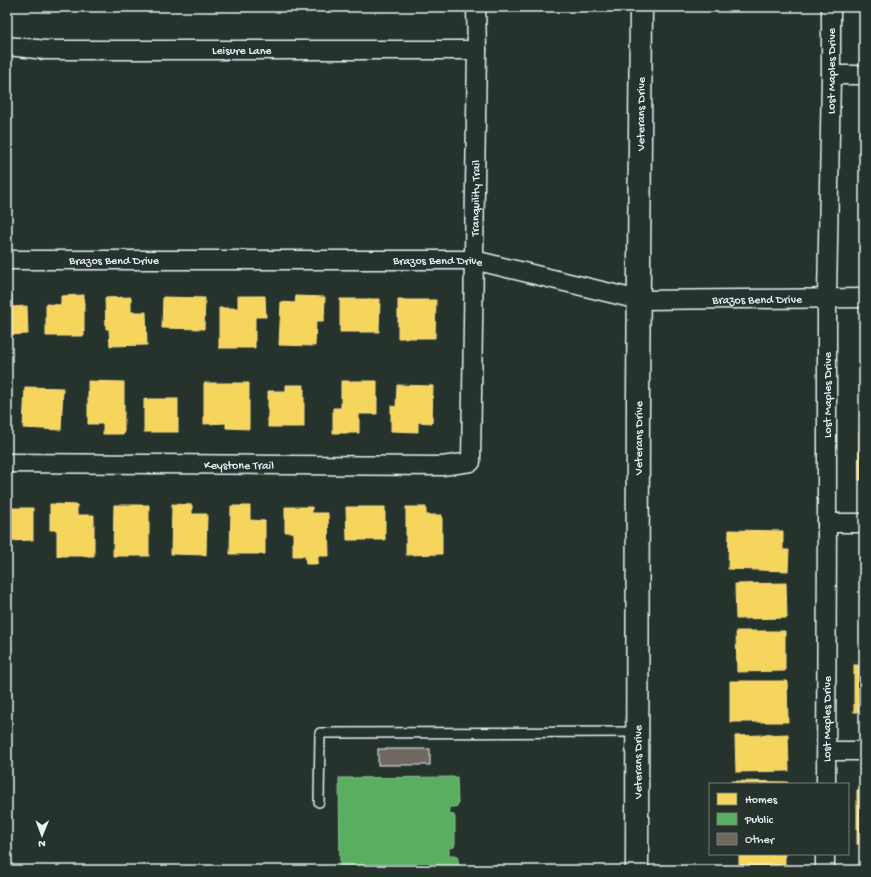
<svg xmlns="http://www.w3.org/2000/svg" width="871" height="877" font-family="'Gochi Hand',sans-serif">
<rect width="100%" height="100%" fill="#26332d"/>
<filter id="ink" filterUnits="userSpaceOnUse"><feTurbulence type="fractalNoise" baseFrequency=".025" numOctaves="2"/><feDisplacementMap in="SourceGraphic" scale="8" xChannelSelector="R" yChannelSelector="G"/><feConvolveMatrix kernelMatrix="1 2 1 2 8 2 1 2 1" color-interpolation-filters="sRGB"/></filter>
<g filter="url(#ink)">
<g fill="#f6d55c" stroke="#f2dd8b">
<polygon points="7,295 12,295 12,307 27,306 28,334 7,335"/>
<polygon points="84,295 84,336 46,336 46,304 61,305 61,296"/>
<polygon points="238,296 265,296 266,317 255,317 255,348 219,348 219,308 238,308"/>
<polygon points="296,296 325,297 324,321 316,321 315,346 279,345 281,302 295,303"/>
<polygon points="131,297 131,312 146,312 147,345 110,346 109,329 106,329 105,298"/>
<polygon points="163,297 205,298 204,329 162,328"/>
<polygon points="340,299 380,299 379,332 340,332"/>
<polygon points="398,300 436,300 435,338 398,338"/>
<polygon points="88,381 124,382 124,434 103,434 103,424 88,424"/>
<polygon points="341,381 377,381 377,414 359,414 359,433 333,433 333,408 341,408"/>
<polygon points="204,383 249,383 249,429 226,428 226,423 204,424"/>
<polygon points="286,385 304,385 304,427 268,427 268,391 286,391"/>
<polygon points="397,385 433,386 432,423 418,422 418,432 391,431 391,406 396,407"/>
<polygon points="25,387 63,388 61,430 23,428"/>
<rect x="144" y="399" width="34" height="33"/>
<rect x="859" y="432" width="5" height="48"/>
<polygon points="50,504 77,505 77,515 94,515 94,556 57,556 57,530 50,530"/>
<polygon points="172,504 192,505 192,514 207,514 206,555 171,554"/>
<polygon points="114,505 149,505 149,556 113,556"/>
<polygon points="231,506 250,506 250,520 265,521 265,554 230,554"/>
<polygon points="285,507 312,507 312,513 328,513 329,556 318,556 318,564 306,564 305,556 293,556 293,532 285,532"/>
<polygon points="346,507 385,507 385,540 347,540"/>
<polygon points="406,507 426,507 426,515 442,515 442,554 406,555"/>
<polygon points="7,508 33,508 33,540 7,541"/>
<polygon points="729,530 783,531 783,550 789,550 788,571 728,569"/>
<polygon points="862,565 864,565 864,603 861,603"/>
<polygon points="786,583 787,618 736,619 735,584"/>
<polygon points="736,631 785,631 785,671 737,672"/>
<rect x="854" y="665" width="10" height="47"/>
<polygon points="730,681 787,681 788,722 730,722"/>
<polygon points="788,734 789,771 736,772 735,736"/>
<polygon points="731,781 788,782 788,784 731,784"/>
<rect x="857" y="790" width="7" height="54"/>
<rect x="739" y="854" width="46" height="16"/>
</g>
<polygon fill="#5aae61" stroke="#85c28e" points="457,777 458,803 457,806 454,807 449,807 449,814 454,815 455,818 455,844 454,847 449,848 449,855 454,855 457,856 458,859 459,870 340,870 339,778"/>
<rect fill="#706860" stroke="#e8f1f8" x="378" y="749" width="52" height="16"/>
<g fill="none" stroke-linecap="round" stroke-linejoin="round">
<g stroke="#e8f1f8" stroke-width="12">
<polyline id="service" points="319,802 320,733 637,732"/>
</g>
<g stroke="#e8f1f8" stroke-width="21">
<g id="minor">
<path id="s1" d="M7,46L46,50H477"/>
<polyline points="831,75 864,75"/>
<path id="s2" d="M7,260H474L639,300L864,298"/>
<path id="s3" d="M7,463L442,466L471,462L477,50L476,7"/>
<polyline points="827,523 864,523"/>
<polyline points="827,751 864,751"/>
<path id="s4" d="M826,784L827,523V298L831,75V7"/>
<polyline points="825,870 825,854"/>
</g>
</g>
<g stroke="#e8f1f8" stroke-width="25">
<g id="tertiary">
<path id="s5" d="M637,870L638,396L641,7"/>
</g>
</g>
<use href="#service" stroke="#26332d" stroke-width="9"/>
<use href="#minor" stroke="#26332d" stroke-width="18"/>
<use href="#tertiary" stroke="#26332d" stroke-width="22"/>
</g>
</g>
<g text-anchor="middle" stroke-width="4" stroke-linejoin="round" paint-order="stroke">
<g font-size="12" fill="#e8f1f8" stroke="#26332d">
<text dy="4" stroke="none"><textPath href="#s1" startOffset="235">Leisure Lane</textPath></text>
<text dy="4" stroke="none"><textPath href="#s4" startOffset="713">Lost Maples Drive</textPath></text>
<text dy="4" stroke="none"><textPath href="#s5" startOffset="756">Veterans Drive</textPath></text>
<text dy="4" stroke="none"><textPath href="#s3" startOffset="728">Tranquility Trail</textPath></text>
<text dy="4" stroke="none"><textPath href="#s2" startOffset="107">Brazos Bend Drive</textPath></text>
<text dy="4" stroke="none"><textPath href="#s2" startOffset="431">Brazos Bend Drive</textPath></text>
<text dy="4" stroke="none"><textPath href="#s2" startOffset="755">Brazos Bend Drive</textPath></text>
<text transform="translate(827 395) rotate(-90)" y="4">Lost Maples Drive</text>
<text dy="4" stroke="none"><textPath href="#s5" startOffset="432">Veterans Drive</textPath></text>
<text dy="4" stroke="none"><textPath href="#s3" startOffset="232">Keystone Trail</textPath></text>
<text dy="4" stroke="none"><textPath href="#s4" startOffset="65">Lost Maples Drive</textPath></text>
<text dy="4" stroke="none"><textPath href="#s5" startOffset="108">Veterans Drive</textPath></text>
</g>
</g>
<rect width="871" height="877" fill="none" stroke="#26332d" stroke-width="24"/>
<rect x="12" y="12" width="847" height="853" fill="none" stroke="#e8f1f8" stroke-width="1.5" filter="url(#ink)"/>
<rect x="709" y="783" width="140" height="72" fill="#26332d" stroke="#747f7e"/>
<rect x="717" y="793" width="20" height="12" fill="#f6d55c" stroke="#747f7e"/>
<text x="745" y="803" font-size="12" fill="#e8f1f8">Homes</text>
<rect x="717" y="813" width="20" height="12" fill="#5aae61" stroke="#747f7e"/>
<text x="745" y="823" font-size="12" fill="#e8f1f8">Public</text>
<rect x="717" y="833" width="20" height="12" fill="#706860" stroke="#747f7e"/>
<text x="745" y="843" font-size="12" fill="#e8f1f8">Other</text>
<g transform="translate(42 835) rotate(181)" stroke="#26332d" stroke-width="3" paint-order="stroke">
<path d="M0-3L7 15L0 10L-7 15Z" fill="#e8f1f8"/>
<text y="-6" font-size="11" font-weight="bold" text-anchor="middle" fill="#e8f1f8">N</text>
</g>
</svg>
